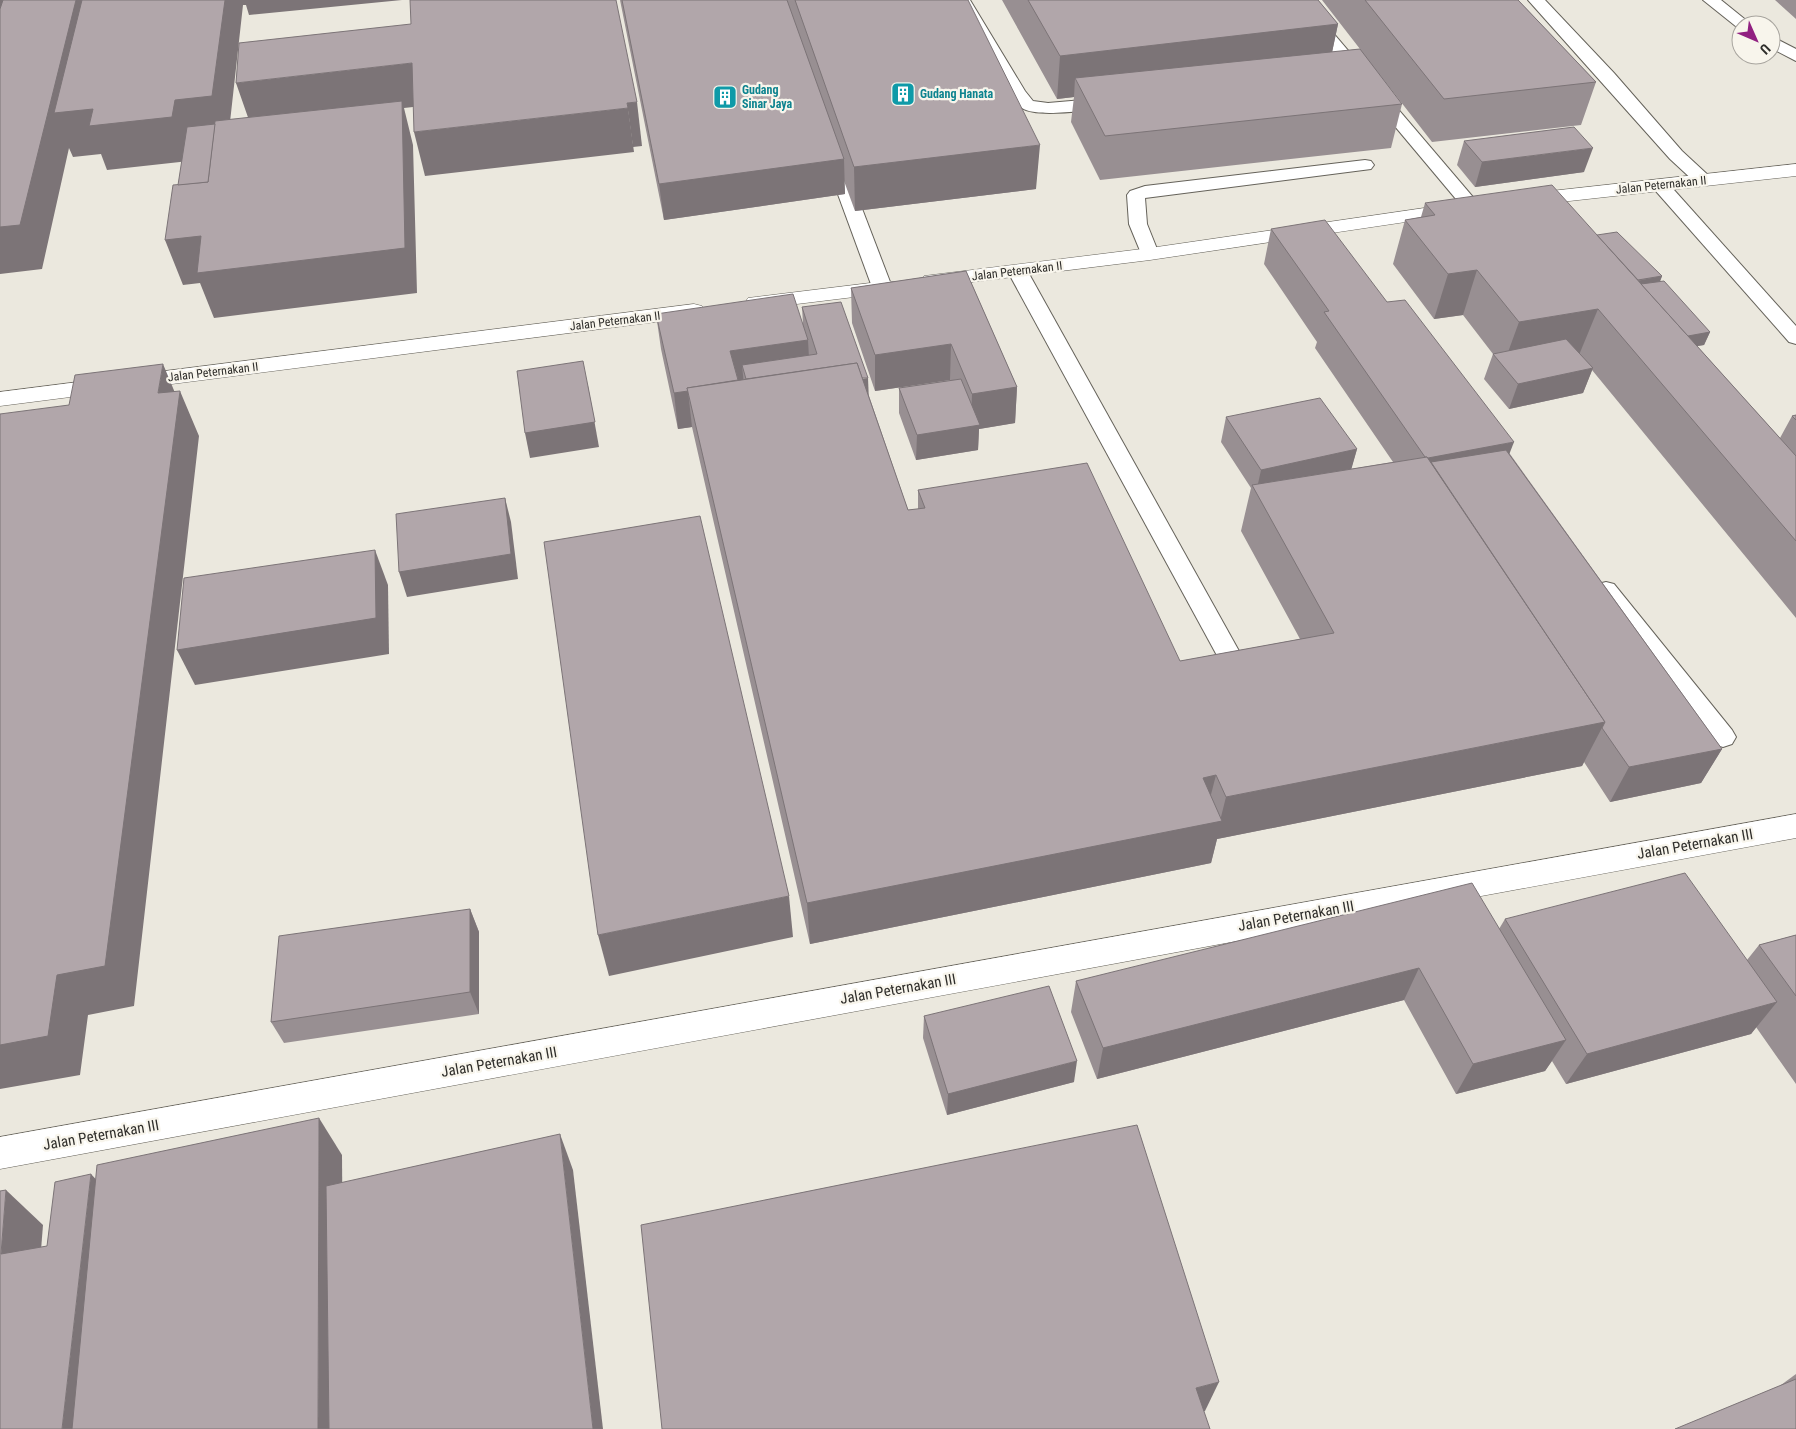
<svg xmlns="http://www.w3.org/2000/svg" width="1796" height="1429" font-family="'Roboto Condensed',sans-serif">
<rect width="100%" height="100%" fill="#ebe8de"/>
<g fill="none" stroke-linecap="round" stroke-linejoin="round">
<g stroke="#65625a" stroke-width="2">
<g id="service">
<path d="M954,0H970L1025,91L1033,101L1048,103L1106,98L1112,99L1114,103L1112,107L1106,108C1088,110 1036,118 1022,108C1006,98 966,20 954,0Z"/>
<polygon points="1289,0 1305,0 1478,203 1481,207 1478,211 1466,211"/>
<polygon points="1528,0 1545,0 1614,73 1682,151 1709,176 1712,180 1709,184 1697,184 1670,159"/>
<polygon points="1703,0 1721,0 1752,25 1741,25 1741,29 1738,28"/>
<polygon points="1771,36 1796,49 1796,61 1771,48"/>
<polygon points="834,154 840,155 843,159 892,287 889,291 875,291 872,287 825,159 828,155"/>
<polygon points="1365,160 1371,161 1374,165 1371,169 1145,198 1147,224 1159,254 1157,258 1143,258 1129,224 1127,195 1130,191 1145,186"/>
<polygon points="1660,180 1666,181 1796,326 1796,344 1789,342 1654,189 1651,185 1654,181"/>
<polygon points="1018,266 1025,268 1028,272 1244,660 1247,666 1244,672 1235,675 1226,672 1008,272 1011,268"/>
<polygon points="1606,582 1614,584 1732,730 1736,737 1732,744 1723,747 1714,744 1598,596 1594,590 1598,584"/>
</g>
</g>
<g stroke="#65625a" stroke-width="1">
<polygon id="minor" points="1796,814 1796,838 0,1169 0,1137"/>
</g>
<g stroke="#65625a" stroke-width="1">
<g id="tertiary">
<polygon points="1796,164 1796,176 1524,206 1517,204 1514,200 1517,196 1524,194"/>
<polygon points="1459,203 1466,205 1469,209 1466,213 1150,260 932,287 924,286 921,281 924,276 932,275 1150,248"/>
<polygon points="887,281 895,282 898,287 895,292 756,309 748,308 745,303 748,298 756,297"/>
<polygon points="694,304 702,306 705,311 702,316 0,406 0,392"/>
</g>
</g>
<use href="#service" fill="#fff" fill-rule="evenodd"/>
<use href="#minor" fill="#fff" fill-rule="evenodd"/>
<use href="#tertiary" fill="#fff" fill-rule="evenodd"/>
</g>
<g fill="#988f92">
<polygon points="620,0 968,0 1036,189 855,211 844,181 845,194 664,220"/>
<polygon points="1002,0 1318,0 1338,24 1332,52 1360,49 1322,0 1518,0 1596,82 1581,125 1432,142 1373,66 1402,104 1391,148 1100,180 1071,122 1074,97 1057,99"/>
<polygon points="1775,0 1796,0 1796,19"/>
<polygon points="1464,141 1584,172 1475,187 1457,165"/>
<polygon points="1425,203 1597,235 1662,276 1660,282 1710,332 1704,345 1697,346 1780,438 1792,416 1796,415 1796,618 1592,370 1583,393 1509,409 1484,379 1493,354 1463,315 1434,319 1393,264 1405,220 1421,217"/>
<polygon points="1271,229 1387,302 1510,454 1722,749 1701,783 1610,802 1584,762 1582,766 1217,839 1211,863 810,944 692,427 678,429 661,349 656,314 803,324 802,307 869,396 908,510 918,509 918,490 1180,661 1300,639 1241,531 1251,488 1221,442 1226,417 1357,449 1351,469 1393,462 1315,348 1317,342 1264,264"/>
<polygon points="966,271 1017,387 1015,423 979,429 978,450 916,460 899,413 899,388 951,380 950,380 875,391 852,323 851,288"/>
<polygon points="470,909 479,932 479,1014 284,1043 271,1022"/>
<polygon points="1505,919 1747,960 1759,945 1796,935 1796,1084 1756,1027 1751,1034 1566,1084 1552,1061 1545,1071 1456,1094 1404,1000 1097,1079 1071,1012 1076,981 1499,929"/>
<polygon points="924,1016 1074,1082 947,1115 923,1038"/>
<polygon points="1796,1374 1796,1429 1781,1385"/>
</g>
<g fill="#7c7477">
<polygon points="0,0 16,0 0,80"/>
<polygon points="76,0 102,0 175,100 225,0 402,0 249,15 246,5 243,5 228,140 189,161 107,170 101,154 73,157 69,148 42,269 0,274 0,227"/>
<polygon points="1338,24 1329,67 1075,78 1074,97 1057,99 1060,56"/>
<polygon points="412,63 422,106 404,108 413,145 417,293 214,318 200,283 183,285 165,240 251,126 236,83"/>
<polygon points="637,102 642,146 633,147 627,103"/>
<polygon points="628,108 634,152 425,176 414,132"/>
<polygon points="1040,145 1036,189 855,211 854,167"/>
<polygon points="1593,148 1584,172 1475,187 1482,162"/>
<polygon points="844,159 845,194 664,220 659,184"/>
<polygon points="1477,270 1463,315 1434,319 1448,274"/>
<polygon points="1662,276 1657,288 1632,282"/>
<polygon points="1598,309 1579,355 1503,366 1519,322"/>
<polygon points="1710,332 1704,345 1671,350 1677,337"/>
<polygon points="808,340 810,376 742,365 744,385 740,386 730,351"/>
<polygon points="951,344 950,380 875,391 875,355"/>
<polygon points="163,364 178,400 180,391 199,436 134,1006 88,1015 80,1075 0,1089 0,1045 57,975 158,393"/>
<polygon points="1593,368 1583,393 1509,409 1518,384"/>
<polygon points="868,378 869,402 750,395"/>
<polygon points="588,386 599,447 530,458 525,433"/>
<polygon points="1017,387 1015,423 979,429 978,450 916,460 917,435 971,426 972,394"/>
<polygon points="688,391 692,427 678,429 674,393"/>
<polygon points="1514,442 1500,478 1443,489 1426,458"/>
<polygon points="1357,449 1350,474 1256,493 1261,470"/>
<polygon points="505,498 511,522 518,579 407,597 399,572"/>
<polygon points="375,550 388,585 389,654 195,685 177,650"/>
<polygon points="1605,722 1582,766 1217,839 1211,863 810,944 807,903 1220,821 1226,797"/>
<polygon points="1722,749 1701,783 1610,802 1629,767"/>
<polygon points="1216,775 1205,818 1203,778"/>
<polygon points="789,896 793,937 609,976 598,935"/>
<polygon points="470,909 479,932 479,1014 470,992"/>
<polygon points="1419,968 1404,1000 1097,1079 1103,1048"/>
<polygon points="1777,1002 1751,1034 1566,1084 1587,1054"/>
<polygon points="1566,1040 1545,1071 1456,1094 1473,1064"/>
<polygon points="1077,1061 1074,1082 947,1115 948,1094"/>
<polygon points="319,1118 342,1155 344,1429 318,1429"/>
<polygon points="560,1134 573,1170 603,1429 593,1429"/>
<polygon points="91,1174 124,1210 102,1429 62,1429"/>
<polygon points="6,1190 43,1225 38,1288 1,1254"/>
<polygon points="1219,1382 1205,1411 1183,1418 1196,1388"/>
</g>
<g fill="#b1a6aa" stroke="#7c7477">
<polygon points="3,0 76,0 20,225 0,227 0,9"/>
<polygon points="82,0 225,0 212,96 175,100 172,117 89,126 93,109 54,113"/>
<polygon points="410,0 616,0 637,102 627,103 628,108 414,132 412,63 236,83 239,43 411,24"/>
<polygon points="622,0 787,0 844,159 659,184"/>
<polygon points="795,0 968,0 1040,145 854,167"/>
<polygon points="1028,0 1318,0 1338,24 1060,56"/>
<polygon points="1365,0 1518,0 1596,82 1444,99"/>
<polygon points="1360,49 1402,104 1105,136 1075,78"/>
<polygon points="402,101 405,248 197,273 201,236 165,240 173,185 208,182 215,121"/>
<polygon points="215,124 208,182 178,185 187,127"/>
<polygon points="1574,127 1593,148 1482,162 1464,141"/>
<polygon points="1552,185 1796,456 1796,541 1598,309 1519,322 1477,270 1448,274 1405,220 1435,215 1425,203"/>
<polygon points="1325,220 1387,302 1405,300 1514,442 1428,458 1427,457 1425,457 1324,312 1329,311 1271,229"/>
<polygon points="1617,232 1662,276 1638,280 1597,235"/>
<polygon points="966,271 1017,387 972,394 951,344 875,355 851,288"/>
<polygon points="1664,281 1710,332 1688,336 1641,284"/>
<polygon points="793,294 808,340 730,351 738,380 687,388 688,391 674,393 656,314"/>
<polygon points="841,302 868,378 862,378 857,363 746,379 742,365 817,354 802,307"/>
<polygon points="1566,339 1593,368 1518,384 1493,354"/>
<polygon points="583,361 595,422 525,433 517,371"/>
<polygon points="857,363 908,510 925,508 918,490 1087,463 1180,661 1334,633 1252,485 1427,457 1605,722 1226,797 1216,775 1203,778 1222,821 807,903 687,388"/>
<polygon points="163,364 158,393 180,391 105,966 57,975 48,1036 0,1045 0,414 69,405 75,375"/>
<polygon points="961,379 980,425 917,435 899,388"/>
<polygon points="1320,398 1357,449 1261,470 1226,417"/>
<polygon points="1796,415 1796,420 1792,416"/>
<polygon points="1506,450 1722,749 1629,767 1602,728 1605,722 1431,462"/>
<polygon points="505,498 511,554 399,572 396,514"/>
<polygon points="700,516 789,896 598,935 544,542"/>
<polygon points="375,550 376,618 177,650 184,578"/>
<polygon points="1685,873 1777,1002 1587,1054 1505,919"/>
<polygon points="1472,883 1566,1040 1473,1064 1419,968 1103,1048 1076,981"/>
<polygon points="470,909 470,992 271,1022 279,936"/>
<polygon points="1796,935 1796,996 1759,945"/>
<polygon points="1049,986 1077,1061 948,1094 924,1016"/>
<polygon points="319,1118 318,1429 72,1429 97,1165"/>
<polygon points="1137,1125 1219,1382 1196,1388 1210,1429 662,1429 641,1225"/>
<polygon points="560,1134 593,1429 329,1429 326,1186"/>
<polygon points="91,1174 62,1429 0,1429 0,1191 6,1190 1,1254 47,1246 55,1182"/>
<polygon points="1796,1379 1796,1429 1675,1429"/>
</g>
<defs>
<g id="building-square" transform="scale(1.25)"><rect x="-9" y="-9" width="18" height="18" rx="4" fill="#0f9aa8" stroke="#f8f5ec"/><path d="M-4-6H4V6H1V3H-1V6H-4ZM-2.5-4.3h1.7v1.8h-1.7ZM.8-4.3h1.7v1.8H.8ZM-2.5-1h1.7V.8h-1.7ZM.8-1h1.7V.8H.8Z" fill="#fff"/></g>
</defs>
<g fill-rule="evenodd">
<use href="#building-square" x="903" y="94"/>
<use href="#building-square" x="725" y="97"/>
</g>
<g text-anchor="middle" stroke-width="4.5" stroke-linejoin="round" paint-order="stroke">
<g font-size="12" font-weight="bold" fill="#0d838f" stroke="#f8f5ec" text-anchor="start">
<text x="742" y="94">Gudang<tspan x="742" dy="14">Sinar Jaya</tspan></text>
<text x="920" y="98">Gudang Hanata</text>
</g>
<g font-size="12" fill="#2f2e2b" stroke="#f8f5ec">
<text transform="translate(1661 185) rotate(-6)" y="4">Jalan Peternakan II</text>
<text transform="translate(1017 271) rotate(-7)" y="4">Jalan Peternakan II</text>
<text transform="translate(615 321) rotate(-7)" y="4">Jalan Peternakan II</text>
<text transform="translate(213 372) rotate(-7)" y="4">Jalan Peternakan II</text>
</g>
<g font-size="15" fill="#2f2e2b" stroke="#f8f5ec">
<text transform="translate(1695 844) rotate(-10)" y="5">Jalan Peternakan III</text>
<text transform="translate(1296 916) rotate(-10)" y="5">Jalan Peternakan III</text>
<text transform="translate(898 989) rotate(-10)" y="5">Jalan Peternakan III</text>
<text transform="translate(499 1062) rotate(-10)" y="5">Jalan Peternakan III</text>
<text transform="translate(101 1135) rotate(-10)" y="5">Jalan Peternakan III</text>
</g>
</g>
<g transform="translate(1756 40) rotate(135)"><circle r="24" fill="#f8f5ec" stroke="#a8a59f"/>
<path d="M0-4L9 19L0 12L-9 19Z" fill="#912081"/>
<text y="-8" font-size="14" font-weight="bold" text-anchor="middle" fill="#2f2e2b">U</text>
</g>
</svg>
